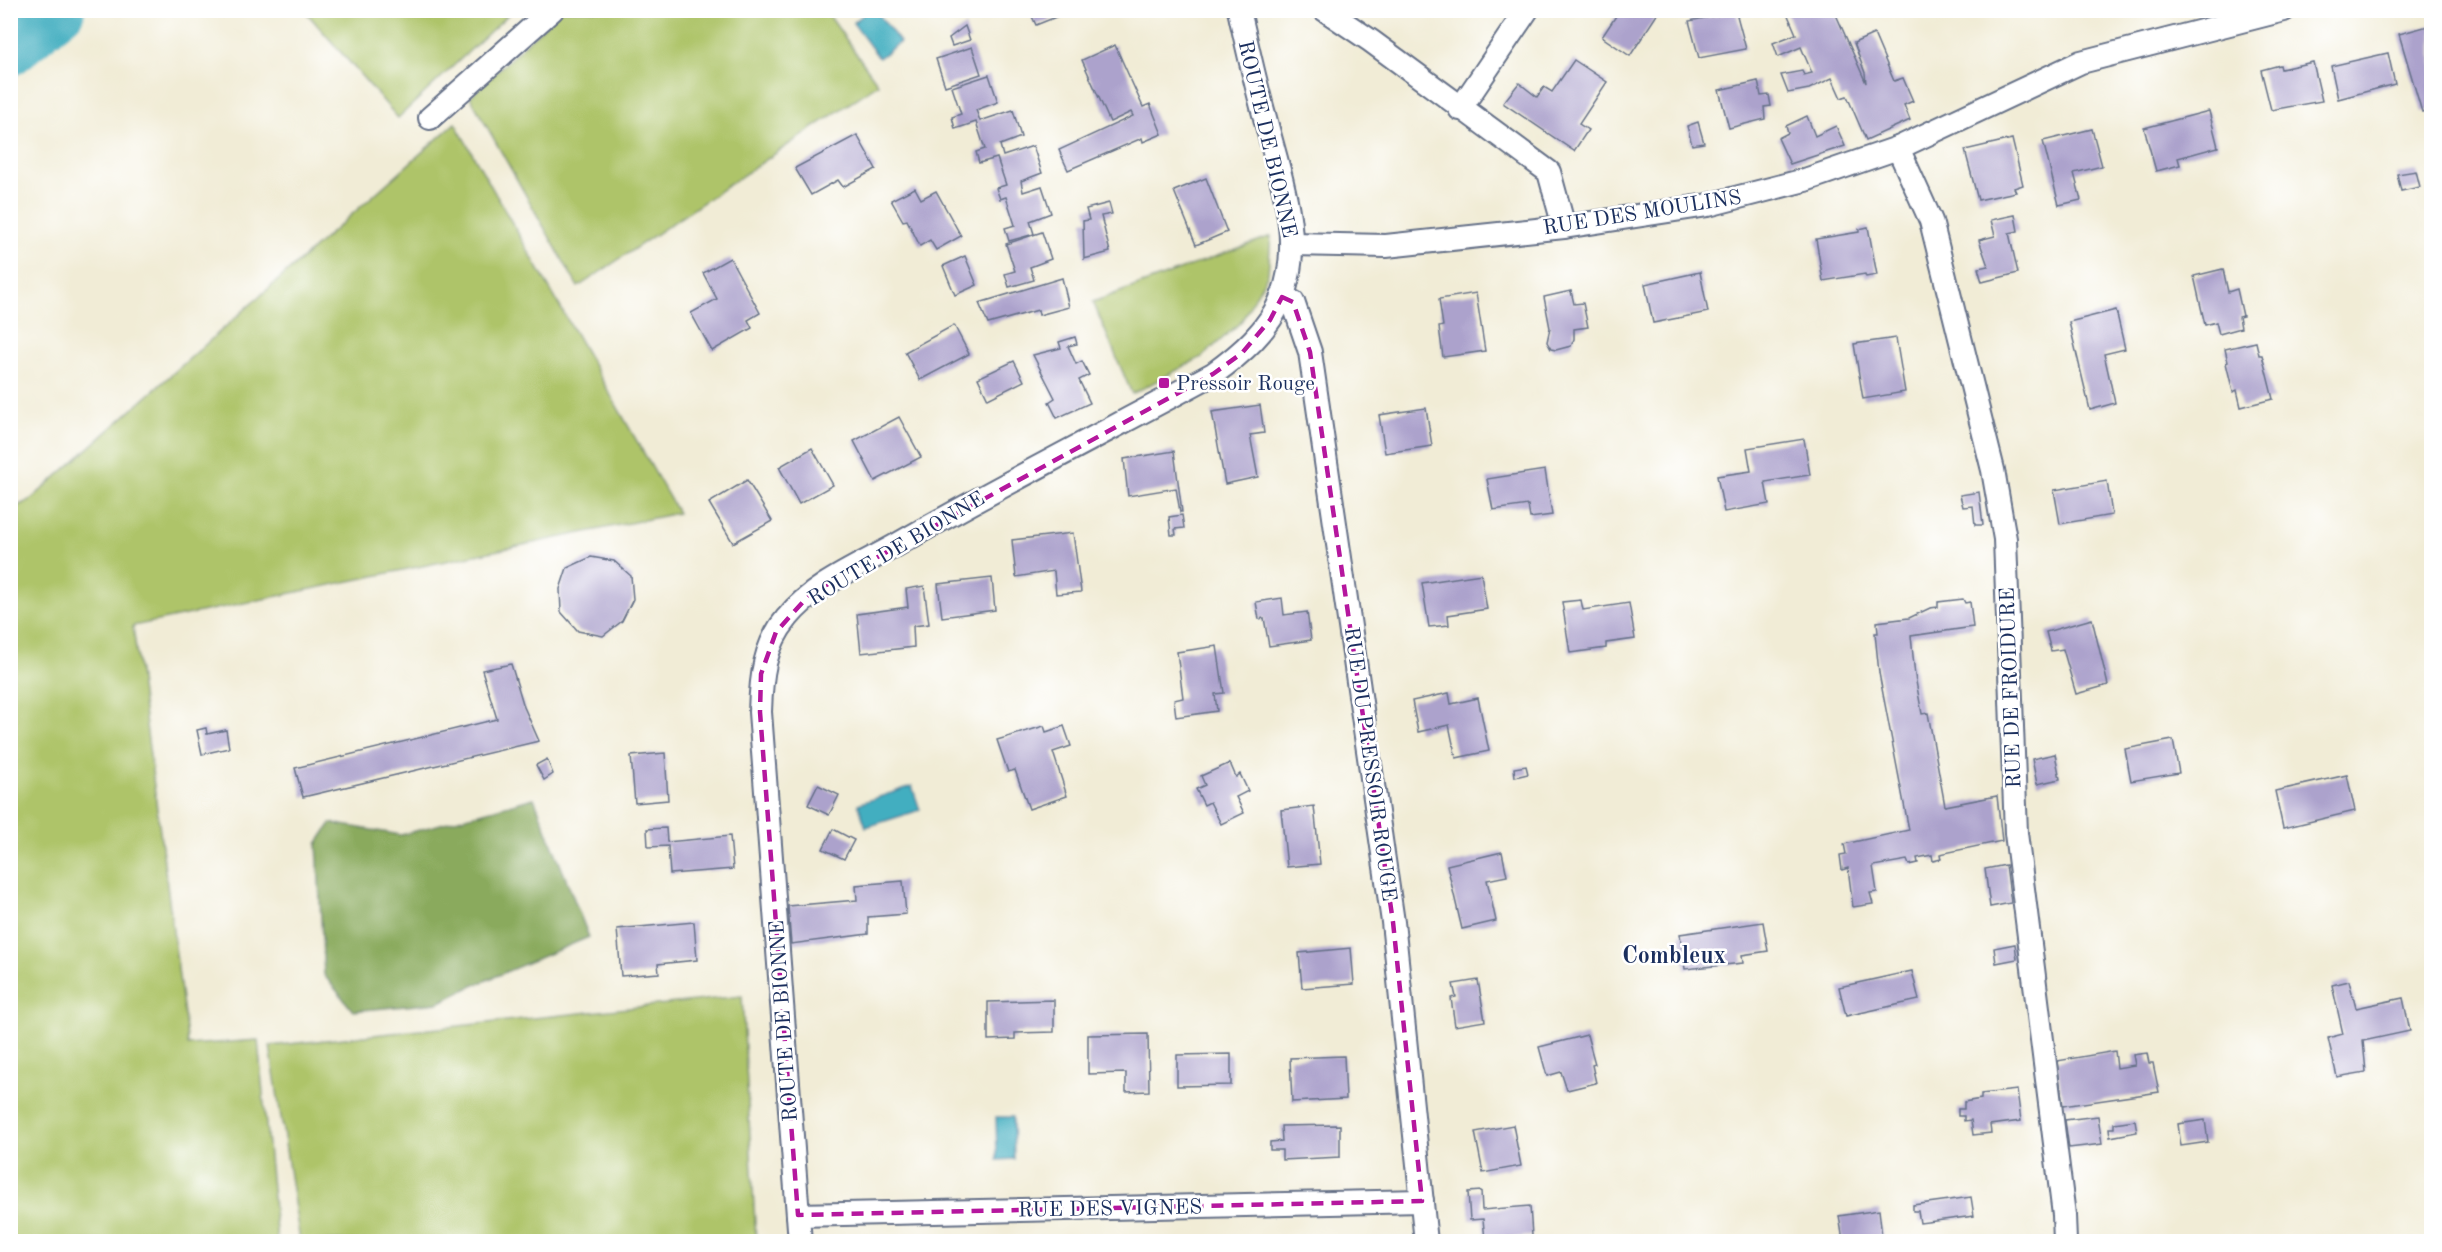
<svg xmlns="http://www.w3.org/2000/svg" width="2442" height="1252" font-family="'Old Standard TT',serif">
<rect width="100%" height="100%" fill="#fff"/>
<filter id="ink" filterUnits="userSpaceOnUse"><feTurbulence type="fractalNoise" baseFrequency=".0167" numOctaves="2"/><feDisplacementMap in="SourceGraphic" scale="12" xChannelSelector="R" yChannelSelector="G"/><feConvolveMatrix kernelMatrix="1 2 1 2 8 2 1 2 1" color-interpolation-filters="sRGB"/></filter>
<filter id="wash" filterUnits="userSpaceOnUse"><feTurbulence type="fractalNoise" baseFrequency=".008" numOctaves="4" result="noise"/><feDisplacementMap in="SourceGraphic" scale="24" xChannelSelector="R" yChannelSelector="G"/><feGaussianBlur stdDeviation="1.35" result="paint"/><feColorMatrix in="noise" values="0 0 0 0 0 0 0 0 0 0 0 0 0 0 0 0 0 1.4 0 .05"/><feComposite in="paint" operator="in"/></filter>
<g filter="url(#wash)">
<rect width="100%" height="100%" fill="#f1ecd6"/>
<g fill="#aec469" stroke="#647a64" stroke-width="1.5">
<polygon points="561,10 826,11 878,84 578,287 470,97"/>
<polygon points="305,11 512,11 398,118"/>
<polygon points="455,123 678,513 133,626 188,1045 258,1040 277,1241 11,1241 11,509 30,500"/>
<polygon points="1271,236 1268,274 1241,322 1202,357 1132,394 1093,302"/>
<polygon points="742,996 756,1241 300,1241 270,1046"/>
</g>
<polygon fill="#8aaa5d" stroke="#526c5e" stroke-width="1.5" points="534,798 589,937 468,988 438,1003 353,1011 324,975 317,844 331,823 401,835"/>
<g fill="#42aec0" stroke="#2e6e8f" stroke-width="1.5">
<polygon points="869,10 876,11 900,42 879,58 853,23"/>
<polygon points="912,786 920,810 866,827 858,804"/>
<polygon points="996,1117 1013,1117 1014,1159 997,1160"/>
</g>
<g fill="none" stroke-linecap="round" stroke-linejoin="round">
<polyline stroke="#42aec0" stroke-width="50" points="10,51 60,10"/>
</g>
<g id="blocks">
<g fill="#aca2cc">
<polygon points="1029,10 1071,10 1071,11 1036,25"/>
<polygon points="1616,10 1660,10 1630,56 1602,37 1616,16 1613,15"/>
<polygon points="1793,10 1834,10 1866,83 1865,73 1854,43 1874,34 1894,81 1903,78 1913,101 1904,105 1910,120 1866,140 1847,96 1841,98 1832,78 1809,89 1788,93 1781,75 1802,71 1804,75 1812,73 1801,47 1778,57 1773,43 1796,34 1787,13"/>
<polygon points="1736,12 1746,49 1699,58 1689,21"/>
<polygon points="2432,25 2432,109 2422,112 2399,34"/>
<polygon points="965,26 970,40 952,46 949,38"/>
<polygon points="1115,45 1143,107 1150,104 1162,134 1143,142 1142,138 1068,170 1059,150 1133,116 1131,112 1110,122 1082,60"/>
<polygon points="972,47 981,74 945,86 936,59"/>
<polygon points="2388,53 2395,84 2338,99 2331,66"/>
<polygon points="1574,60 1607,82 1579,124 1588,130 1574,151 1503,103 1519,83 1537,97 1544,87 1552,92"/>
<polygon points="2313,62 2322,101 2271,110 2261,70 2280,65 2281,69"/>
<polygon points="989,75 998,102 976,110 980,121 1013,110 1021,137 1000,145 1003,156 1033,146 1042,173 1021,181 1023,192 1042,186 1051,213 1030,221 1034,234 1009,241 1005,228 1015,225 1006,197 1000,199 996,188 1006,185 997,158 979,163 976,152 985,149 976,122 955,129 952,117 961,114 952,87"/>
<polygon points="1758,81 1761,96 1769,95 1771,106 1764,107 1765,119 1729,128 1719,90"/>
<polygon points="2209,111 2218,147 2178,158 2180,165 2156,171 2144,128"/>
<polygon points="1807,116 1815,136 1836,126 1845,146 1790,164 1778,138 1788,133 1786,126"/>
<polygon points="1698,122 1704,143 1692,145 1687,126"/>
<polygon points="2092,129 2102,166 2074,173 2081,200 2059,205 2043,141"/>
<polygon points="857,135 876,169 843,187 838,180 811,195 795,168"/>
<polygon points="2012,139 2023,185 2014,188 2016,192 1978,200 1965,150"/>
<polygon points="2416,171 2420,187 2401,191 2397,174"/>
<polygon points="1206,178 1227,232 1196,245 1174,191"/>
<polygon points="915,188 921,199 936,191 961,236 936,250 930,240 920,246 907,220 903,221 891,200"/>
<polygon points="1109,203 1112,214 1101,216 1110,252 1084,259 1083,221 1089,220 1086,209"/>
<polygon points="2015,215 2018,231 2009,233 2018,273 1982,282 1978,268 1988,266 1979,240 1995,236 1991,220"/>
<polygon points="1868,227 1877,275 1866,277 1865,274 1823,281 1816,239 1859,232 1859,229"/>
<polygon points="1042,232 1051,259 1030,267 1034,280 1009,287 1005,274 1015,271 1006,244"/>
<polygon points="965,256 977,285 955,295 943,266"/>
<polygon points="730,258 760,313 748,320 752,328 712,351 691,313 717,299 703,273"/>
<polygon points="2223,269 2228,292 2237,289 2243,316 2239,317 2241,328 2219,334 2216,322 2205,325 2194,276"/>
<polygon points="1700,272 1708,312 1653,323 1645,284"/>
<polygon points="1062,278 1069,307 1039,315 1038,310 988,324 979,303"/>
<polygon points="1571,291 1574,304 1583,303 1588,327 1574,329 1574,339 1571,346 1556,350 1551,349 1547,342 1550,328 1544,297"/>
<polygon points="1476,293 1485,351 1443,357 1439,327 1443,326 1439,299"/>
<polygon points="2116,310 2125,349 2104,354 2115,403 2090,410 2069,322"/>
<polygon points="954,325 969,354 920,380 905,352"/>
<polygon points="1075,337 1077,344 1068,346 1076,364 1082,361 1089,375 1079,380 1090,403 1057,418 1049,402 1055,398 1033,355 1061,348 1059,342"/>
<polygon points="1896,338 1905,392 1863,399 1854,344"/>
<polygon points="2256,342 2259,355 2262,355 2273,399 2241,407 2237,390 2233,392 2226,363 2228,362 2225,349"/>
<polygon points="1014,361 1024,381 988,399 978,378"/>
<polygon points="1260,405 1264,433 1250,435 1258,477 1225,484 1212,412"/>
<polygon points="1426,408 1432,446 1385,453 1379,415"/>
<polygon points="899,417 921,457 875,481 854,441"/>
<polygon points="1804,439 1810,475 1765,482 1769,504 1724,512 1717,476 1751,471 1747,448"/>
<polygon points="812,448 833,485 799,504 779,467"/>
<polygon points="1174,451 1182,512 1180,512 1176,488 1128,496 1124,459"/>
<polygon points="1545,470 1552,515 1530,518 1528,505 1493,510 1487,479"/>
<polygon points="747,480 772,521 733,543 709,503"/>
<polygon points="2107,481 2112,515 2060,524 2054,490"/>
<polygon points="1979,492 1983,525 1975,525 1973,506 1963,507 1960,495"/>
<polygon points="1182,515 1184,528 1175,529 1176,535 1171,535 1169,517"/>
<polygon points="1073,533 1081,592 1056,594 1054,571 1016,577 1012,540"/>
<polygon points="591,557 614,561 631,576 633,599 622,621 603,636 578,631 561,612 560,589 567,568"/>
<polygon points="1481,574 1487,609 1448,615 1449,625 1429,627 1422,583"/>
<polygon points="992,578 995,610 942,617 938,584"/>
<polygon points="924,586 929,624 913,626 914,647 861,653 857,614 908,607 906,589"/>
<polygon points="1282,598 1284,615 1307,612 1311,640 1269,646 1264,618 1259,619 1256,602"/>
<polygon points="1963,599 1965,603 1970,602 1973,627 1911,636 1915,676 1922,714 1928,713 1945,806 1997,796 2002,841 1940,854 1941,859 1933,861 1932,855 1917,858 1918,863 1909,865 1907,860 1873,866 1877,892 1870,893 1873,904 1853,907 1848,868 1842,870 1840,855 1846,854 1844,844 1909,830 1879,673 1875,633 1878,633 1877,622 1909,618 1930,608 1938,607 1938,602"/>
<polygon points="1581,600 1583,610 1629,603 1635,639 1606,643 1606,648 1570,653 1562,602"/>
<polygon points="2092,619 2108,685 2076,694 2063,649 2051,651 2046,632"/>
<polygon points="1217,646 1224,693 1215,694 1217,711 1176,717 1174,700 1183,698 1177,652"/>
<polygon points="511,664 524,707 539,741 303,797 295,768 497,719 482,670"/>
<polygon points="1449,693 1451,704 1478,698 1489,751 1456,758 1449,725 1418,732 1412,701"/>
<polygon points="1044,726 1046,732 1064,726 1071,746 1053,752 1067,796 1029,809 1015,770 1008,772 997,740"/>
<polygon points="206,728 207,734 226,730 229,748 202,754 197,730"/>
<polygon points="2173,740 2179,773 2131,781 2125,749"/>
<polygon points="665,753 668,800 635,803 631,756"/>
<polygon points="2055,754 2060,779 2037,784 2032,759"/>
<polygon points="547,759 553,774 544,780 536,765"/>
<polygon points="1230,763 1236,777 1240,774 1248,791 1236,797 1244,813 1221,824 1210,802 1204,805 1196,789 1205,785 1201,776"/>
<polygon points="1526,766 1528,774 1515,777 1514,768"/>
<polygon points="2347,775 2355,811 2283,828 2275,791"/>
<polygon points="818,785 839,795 829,815 808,805"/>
<polygon points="1314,806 1320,864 1287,867 1281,810"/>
<polygon points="666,828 667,842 730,836 733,869 670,874 668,846 648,847 647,829"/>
<polygon points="833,829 854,840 844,859 823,849"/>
<polygon points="1502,852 1507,876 1487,880 1496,921 1462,929 1447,865"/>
<polygon points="2006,865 2011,903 1990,907 1985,869"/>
<polygon points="903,881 906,914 868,917 868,934 791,944 788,906 857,900 856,885"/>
<polygon points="694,922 697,960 658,964 659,973 621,976 617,929"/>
<polygon points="1763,922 1768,951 1742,955 1743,963 1685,969 1680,934"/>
<polygon points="2015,944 2017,959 1996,963 1994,948"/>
<polygon points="1351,948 1354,984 1302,988 1299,953"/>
<polygon points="1912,971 1919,1000 1846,1016 1839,987"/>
<polygon points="1478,980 1485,1021 1455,1026 1451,998 1456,997 1453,984"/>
<polygon points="2349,981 2356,1008 2403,998 2410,1031 2363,1041 2366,1072 2337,1077 2328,1038 2343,1034 2332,985"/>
<polygon points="1054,1000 1054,1032 1015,1033 1015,1039 988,1040 988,1002"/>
<polygon points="1148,1034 1149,1091 1126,1092 1126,1073 1088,1074 1088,1035"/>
<polygon points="1587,1035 1595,1064 1592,1065 1596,1083 1567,1090 1561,1072 1547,1076 1539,1047"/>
<polygon points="2115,1051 2117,1068 2135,1065 2133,1055 2147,1053 2149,1063 2153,1063 2159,1092 2063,1106 2057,1061"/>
<polygon points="1231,1054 1231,1085 1177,1086 1177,1055"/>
<polygon points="1344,1056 1346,1099 1292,1102 1290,1058"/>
<polygon points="2017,1090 2021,1121 1990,1125 1991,1133 1973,1135 1971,1120 1964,1121 1964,1116 1958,1116 1958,1109 1964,1109 1964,1102 1981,1099 1981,1094"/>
<polygon points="2098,1116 2102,1144 2069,1148 2065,1120"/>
<polygon points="2135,1120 2137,1132 2110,1137 2109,1128 2114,1128 2114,1123"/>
<polygon points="2205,1120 2208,1142 2181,1146 2178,1124"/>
<polygon points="1340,1125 1340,1157 1282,1160 1282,1150 1270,1150 1270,1142 1282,1141 1281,1126"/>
<polygon points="1513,1125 1521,1166 1483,1173 1475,1132"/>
<polygon points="1481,1191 1482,1210 1530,1206 1532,1236 1485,1240 1483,1219 1470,1220 1468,1192"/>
<polygon points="1971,1197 1974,1216 1920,1223 1918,1211 1913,1211 1913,1205"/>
<polygon points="1879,1210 1882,1236 1843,1240 1839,1216"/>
</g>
</g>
</g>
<g filter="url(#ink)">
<use href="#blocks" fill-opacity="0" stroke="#667188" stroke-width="1.5"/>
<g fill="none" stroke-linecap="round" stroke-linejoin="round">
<g stroke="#667188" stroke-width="26">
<g id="minor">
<polyline points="1325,10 1371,41 1549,172 1564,227"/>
<polyline points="1460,109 1527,10"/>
<polyline points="430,118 552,10"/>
<polyline points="1898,148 1931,221 1993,470 2005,539 2016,833 2064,1215 2065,1242"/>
<polyline points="1292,244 1386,246 1564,227 1708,205 1805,180 1898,148 2081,62 2284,10"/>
<polyline points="1282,297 1293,302 1310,352 1393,922 1426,1242"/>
<polyline points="798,1215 1422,1201"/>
<path d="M800,1242L760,712C761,678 764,645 787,618C815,583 862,565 900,543C1003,484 1109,430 1213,374C1241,354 1269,330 1282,297C1305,239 1279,174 1265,118C1255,82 1247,46 1239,10"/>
</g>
</g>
<use href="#minor" stroke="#fff" stroke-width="22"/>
</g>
</g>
<path fill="none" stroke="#b5179e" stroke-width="4.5" stroke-dasharray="12 8" stroke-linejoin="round" d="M1282,297L1293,302L1310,352L1393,922L1422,1201L798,1215L760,712L761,674L776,632L810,594L1213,374L1242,353L1270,320Z"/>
<rect fill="#b5179e" stroke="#fff" stroke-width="2" x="1158" y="377" width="12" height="12" rx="3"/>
<g text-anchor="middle" stroke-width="5" stroke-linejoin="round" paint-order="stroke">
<g font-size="21" fill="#1b2f5e" stroke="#fff">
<text transform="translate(1268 139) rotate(77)" y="7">ROUTE DE BIONNE</text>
<text transform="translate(1642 212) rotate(-9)" y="7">RUE DES MOULINS</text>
<text transform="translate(896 548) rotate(-31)" y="7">ROUTE DE BIONNE</text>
<text transform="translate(2010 688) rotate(-92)" y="7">RUE DE FROIDURE</text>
<text transform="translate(1371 764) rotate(82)" y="7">RUE DU PRESSOIR ROUGE</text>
<text transform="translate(783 1021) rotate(-94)" y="7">ROUTE DE BIONNE</text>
<text transform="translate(1110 1208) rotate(-1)" y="7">RUE DES VIGNES</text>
</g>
<g font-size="21" fill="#1b2f5e" stroke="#fff" text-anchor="start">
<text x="1176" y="390">Pressoir Rouge</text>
</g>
<g font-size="24" font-weight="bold" fill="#1b2f5e" stroke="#fff">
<text x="1674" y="963">Combleux</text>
</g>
</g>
<rect width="2442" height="1252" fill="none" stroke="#fff" stroke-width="36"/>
</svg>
